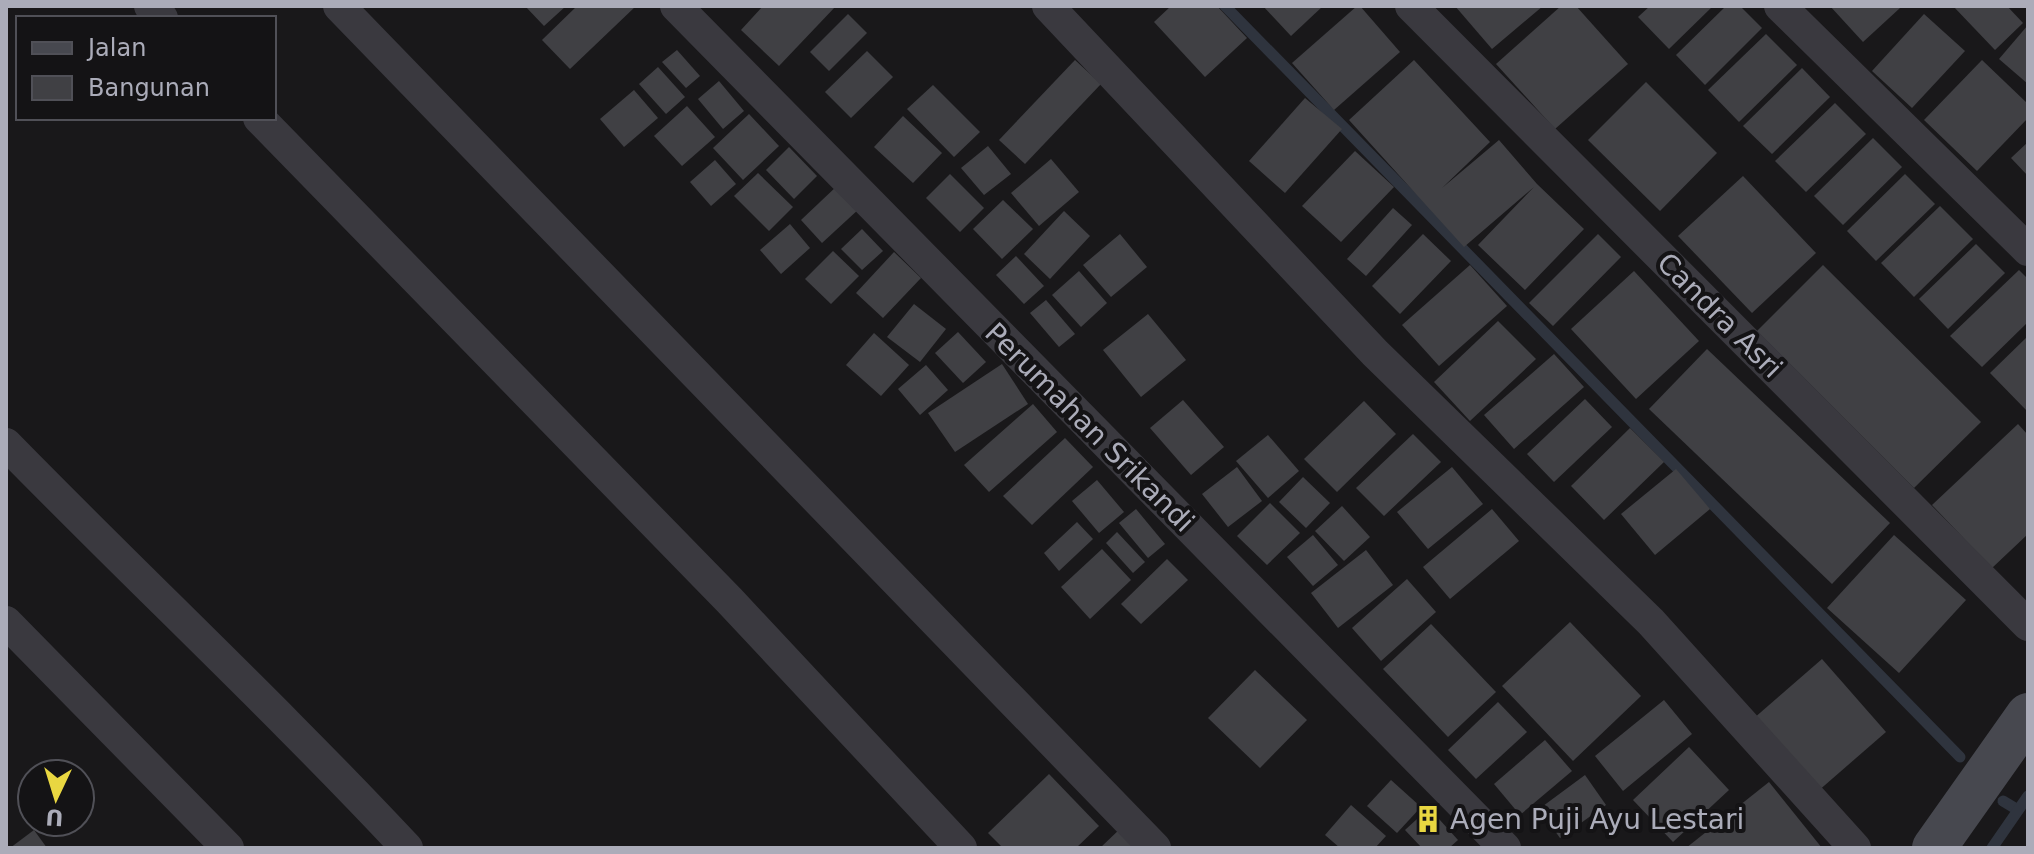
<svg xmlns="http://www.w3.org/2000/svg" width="2034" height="854" font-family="'DejaVu Sans',sans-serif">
<rect width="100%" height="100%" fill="#19181a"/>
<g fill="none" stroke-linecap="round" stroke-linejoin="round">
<g stroke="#2f343e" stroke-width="11">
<polyline points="1225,6 1960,757"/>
<polyline points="2003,801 2018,810"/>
<polyline points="1992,848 2028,796"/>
</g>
</g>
<g fill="#404044">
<polygon points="525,6 566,6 544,26"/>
<polygon points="577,6 636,6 570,69 542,40"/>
<polygon points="763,6 836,6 779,66 741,30"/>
<polygon points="1171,6 1217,6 1247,38 1205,77 1154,22"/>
<polygon points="1263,6 1323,6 1291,36"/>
<polygon points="1357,6 1360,6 1400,52 1334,110 1292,63"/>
<polygon points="1455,6 1543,6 1492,49"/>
<polygon points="1561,6 1576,6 1628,64 1555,129 1496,64"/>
<polygon points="1650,6 1713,6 1669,49 1638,17"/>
<polygon points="1726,6 1740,6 1762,28 1705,85 1676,55"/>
<polygon points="1830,6 1899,6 1900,8 1863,42"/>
<polygon points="1953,6 2007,6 2023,23 1995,50"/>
<polygon points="848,14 867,33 829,71 810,52"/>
<polygon points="1924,14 1965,51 1912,108 1872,71"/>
<polygon points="2028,25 2028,84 1999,59"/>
<polygon points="1766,34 1797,65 1739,122 1708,90"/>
<polygon points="677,50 700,76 686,88 662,62"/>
<polygon points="867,51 893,77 851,118 825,92"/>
<polygon points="1075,60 1101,84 1025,164 999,140"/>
<polygon points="1414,60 1490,142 1442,188 1499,140 1537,184 1584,229 1525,290 1478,245 1534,187 1464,247 1349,120"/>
<polygon points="1982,60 2028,104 2028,118 1977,171 1924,120"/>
<polygon points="658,67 685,97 666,114 639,84"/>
<polygon points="1802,68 1830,97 1772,154 1743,126"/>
<polygon points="719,81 744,111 723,129 698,99"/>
<polygon points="1646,82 1717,153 1660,211 1588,140"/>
<polygon points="933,85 980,132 954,157 907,109"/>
<polygon points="634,90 658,118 624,147 600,119"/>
<polygon points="1305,98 1342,129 1285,193 1249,161"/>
<polygon points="1835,103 1866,134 1806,192 1775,161"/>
<polygon points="687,106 715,137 682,166 654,136"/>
<polygon points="749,114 779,146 743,180 713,148"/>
<polygon points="903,116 942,153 913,183 874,147"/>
<polygon points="1873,138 1902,167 1843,225 1814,196"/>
<polygon points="2028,142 2028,176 2011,158"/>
<polygon points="988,146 1011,174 984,195 961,168"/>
<polygon points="789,147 817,176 794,199 766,170"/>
<polygon points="1355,151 1394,187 1341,242 1302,206"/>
<polygon points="1051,159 1079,192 1039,226 1011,193"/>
<polygon points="715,160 736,184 711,206 690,182"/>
<polygon points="758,173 793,207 769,231 734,196"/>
<polygon points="950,174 984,208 960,232 926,198"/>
<polygon points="1905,174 1935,204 1876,261 1847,231"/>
<polygon points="1743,176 1816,253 1752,313 1678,236"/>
<polygon points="838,185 860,208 822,243 801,220"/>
<polygon points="1003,200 1033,229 1002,259 973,229"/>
<polygon points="1940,206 1973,239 1914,297 1881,263"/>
<polygon points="1393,208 1412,225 1366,276 1347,259"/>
<polygon points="1064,211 1090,236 1050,279 1024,254"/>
<polygon points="790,224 810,248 781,274 760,250"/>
<polygon points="862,229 883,251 862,270 841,249"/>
<polygon points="1120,234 1147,267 1111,297 1083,265"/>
<polygon points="1423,234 1451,261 1400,314 1372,286"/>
<polygon points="1598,234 1621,257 1553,326 1529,303"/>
<polygon points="1976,244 2005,273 1948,329 1919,299"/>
<polygon points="833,251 859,276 831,304 805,279"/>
<polygon points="894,252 921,278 883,318 856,293"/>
<polygon points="1016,256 1044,286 1024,304 996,275"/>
<polygon points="1470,265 1507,306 1439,366 1402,325"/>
<polygon points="1823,265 1981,422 1914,488 1757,331"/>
<polygon points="2019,270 2028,279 2028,322 1982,367 1950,336"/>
<polygon points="1079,271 1107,303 1081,327 1052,295"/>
<polygon points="1634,271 1699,341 1636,399 1571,329"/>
<polygon points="1046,300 1075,334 1059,347 1030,313"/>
<polygon points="914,304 946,329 920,362 887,337"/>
<polygon points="1148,314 1186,360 1141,397 1103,350"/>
<polygon points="1498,321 1536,359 1470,421 1434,382"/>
<polygon points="958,332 986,362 963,383 935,353"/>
<polygon points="874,333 909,365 881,396 846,365"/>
<polygon points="2028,336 2028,412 1990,373"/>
<polygon points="1707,349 1890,523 1832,584 1649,409"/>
<polygon points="1554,354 1584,387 1514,449 1484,415"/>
<polygon points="1002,364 1028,404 955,452 928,413"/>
<polygon points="926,365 948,390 920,415 898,389"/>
<polygon points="1585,399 1612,427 1554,482 1527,454"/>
<polygon points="1183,400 1224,447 1191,475 1150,428"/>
<polygon points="1364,401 1396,434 1337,492 1304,459"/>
<polygon points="1033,404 1057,432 989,492 964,465"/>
<polygon points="2018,424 2028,435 2028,534 1992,568 1932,505"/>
<polygon points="1630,428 1664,462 1604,520 1571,486"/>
<polygon points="1413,434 1441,462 1384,516 1356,488"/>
<polygon points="1268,435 1299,471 1268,498 1236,461"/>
<polygon points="1065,438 1093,467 1032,525 1003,496"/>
<polygon points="1237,467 1262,501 1228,527 1202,494"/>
<polygon points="1452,467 1483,504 1428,549 1397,512"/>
<polygon points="1676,469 1710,509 1655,555 1621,514"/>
<polygon points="1303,477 1330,503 1306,528 1279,502"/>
<polygon points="1097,480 1124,512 1099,533 1072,501"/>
<polygon points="1270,503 1300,533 1267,565 1237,536"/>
<polygon points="1342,506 1370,537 1344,561 1315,531"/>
<polygon points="1136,509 1165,544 1148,558 1119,523"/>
<polygon points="1492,509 1519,541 1450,599 1423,567"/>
<polygon points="1077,522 1093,539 1059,571 1044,553"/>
<polygon points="1117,532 1145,562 1133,573 1106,543"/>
<polygon points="1313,535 1338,565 1313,586 1287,557"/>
<polygon points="1894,535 1966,600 1899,673 1827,608"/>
<polygon points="1102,549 1131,580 1090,619 1061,587"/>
<polygon points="1366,550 1393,585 1338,628 1311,593"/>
<polygon points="1167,559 1188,580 1141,624 1121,604"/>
<polygon points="1407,579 1436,612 1381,661 1352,628"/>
<polygon points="1570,622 1641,696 1573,761 1502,686"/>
<polygon points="1431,624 1496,692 1448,737 1383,669"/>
<polygon points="1822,659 1886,732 1817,792 1753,719"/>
<polygon points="1255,670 1307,720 1260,768 1208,718"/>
<polygon points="1664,700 1692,734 1623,791 1595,756"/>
<polygon points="1498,702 1527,732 1476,779 1448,750"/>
<polygon points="1545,740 1572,771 1520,815 1494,784"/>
<polygon points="1689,747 1729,790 1673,842 1633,800"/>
<polygon points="1049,774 1099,826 1076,848 1003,848 988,833"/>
<polygon points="1585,775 1606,805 1560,838 1539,809"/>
<polygon points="1391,780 1421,807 1397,833 1367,806"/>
<polygon points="1769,782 1822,848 1686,848"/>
<polygon points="1351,805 1386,836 1375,848 1340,848 1325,835"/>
<polygon points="1429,808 1458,840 1449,848 1422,848 1405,830"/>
<polygon points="1122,827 1143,848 1100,848"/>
<polygon points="34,830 47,848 10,848"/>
</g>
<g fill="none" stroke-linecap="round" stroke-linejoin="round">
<g stroke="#3a393f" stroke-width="32">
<polyline points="150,6 162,18"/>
<polyline points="339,6 1155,848"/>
<polyline points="676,6 1505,848"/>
<polyline points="1048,6 1375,353 1651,622 1855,848"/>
<polyline points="1411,6 2028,625"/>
<polyline points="1780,6 2028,250"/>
<polyline points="259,118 730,601 961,848"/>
<path d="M6,444C139,580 277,709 407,848"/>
<polyline points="6,622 228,848"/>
</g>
<polyline stroke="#47484f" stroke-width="44" points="1934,848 2028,715"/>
</g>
<defs>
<g id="building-bare" transform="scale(2.16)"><path d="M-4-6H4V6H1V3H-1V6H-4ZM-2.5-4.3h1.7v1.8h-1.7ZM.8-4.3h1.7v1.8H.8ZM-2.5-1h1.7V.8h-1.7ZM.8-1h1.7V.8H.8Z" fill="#e9d741" stroke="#141315" stroke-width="2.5" paint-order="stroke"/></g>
</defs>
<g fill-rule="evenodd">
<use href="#building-bare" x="1428" y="819"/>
</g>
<g text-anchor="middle" stroke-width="8" stroke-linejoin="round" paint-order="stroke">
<g font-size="28" fill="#abacb9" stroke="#141315">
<text transform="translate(1720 315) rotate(45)" y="10">Candra Asri</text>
<text transform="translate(1090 427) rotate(45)" y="10">Perumahan Srikandi</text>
</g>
<g font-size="28" fill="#abacb9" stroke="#141315" text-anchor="start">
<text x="1450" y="829">Agen Puji Ayu Lestari</text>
</g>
</g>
<rect width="2034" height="854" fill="none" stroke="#abacb9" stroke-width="16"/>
<rect x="16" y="16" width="260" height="104" fill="#141315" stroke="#505057" stroke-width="2"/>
<rect x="32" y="42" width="40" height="12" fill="#47484f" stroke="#505057" stroke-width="2"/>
<text x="88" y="56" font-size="24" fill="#abacb9">Jalan</text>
<rect x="32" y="76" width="40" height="24" fill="#404044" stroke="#505057" stroke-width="2"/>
<text x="88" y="96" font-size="24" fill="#abacb9">Bangunan</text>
<g transform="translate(56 798) rotate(184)"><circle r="38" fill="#141315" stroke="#505057" stroke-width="2"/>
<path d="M0-6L14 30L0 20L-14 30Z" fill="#e9d741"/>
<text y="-12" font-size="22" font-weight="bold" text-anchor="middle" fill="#abacb9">U</text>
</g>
</svg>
